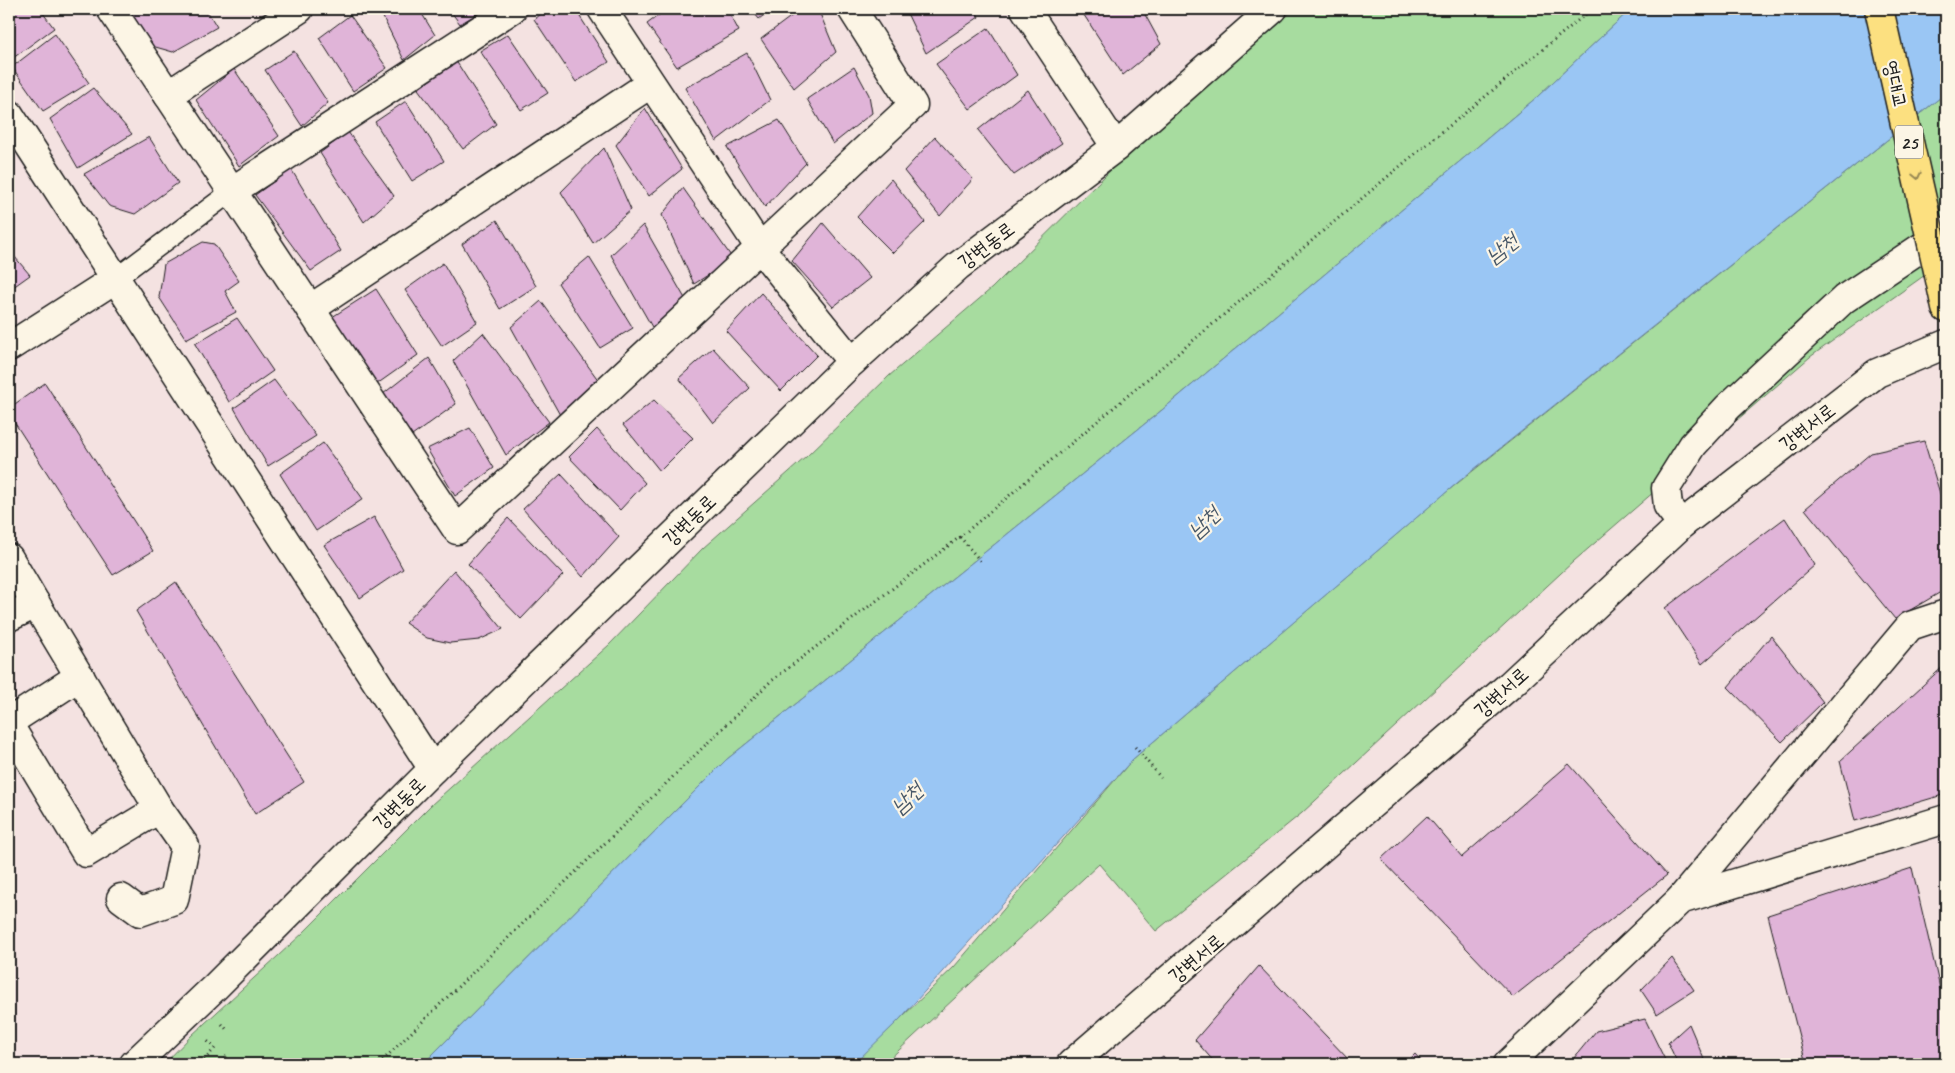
<svg xmlns="http://www.w3.org/2000/svg" width="1955" height="1073" font-family="Caveat,'Poor Story',sans-serif">
<rect width="100%" height="100%" fill="#f4e2e1"/>
<filter id="ink" filterUnits="userSpaceOnUse"><feTurbulence type="fractalNoise" baseFrequency=".02" numOctaves="2"/><feDisplacementMap in="SourceGraphic" scale="10" xChannelSelector="R" yChannelSelector="G"/><feConvolveMatrix kernelMatrix="1 2 1 2 8 2 1 2 1" color-interpolation-filters="sRGB"/></filter>
<g filter="url(#ink)">
<g fill="#a7dc9f" stroke="#627c5e">
<polygon points="1295,9 1631,9 1537,97 1162,410 726,760 423,1064 164,1064 192,1035 303,933 431,805 609,645 703,548 806,457 889,376 992,288 1118,163"/>
<polygon points="1946,93 1946,260 1810,357 1574,561 1302,813 1156,931 1099,864 884,1064 853,1064 954,967 1133,759 1444,494"/>
</g>
<polygon fill="#9ac6f4" stroke="#68829e" points="1631,9 1946,9 1946,93 1463,478 1133,759 899,1020 854,1064 423,1064 726,760 1162,410 1537,97"/>
<g fill="#e0b4d8" stroke="#1c1c1c">
<polygon points="9,9 40,9 54,28 9,61"/>
<polygon points="129,9 206,9 217,27 173,52 152,46"/>
<polygon points="379,9 419,9 435,35 404,60"/>
<polygon points="449,9 485,9 460,24"/>
<polygon points="546,9 575,9 609,62 576,82 534,19"/>
<polygon points="667,9 727,9 739,31 677,67 647,24"/>
<polygon points="751,9 772,9 759,19"/>
<polygon points="801,9 818,9 836,52 794,88 761,39"/>
<polygon points="905,9 975,9 979,17 926,53"/>
<polygon points="1080,9 1142,9 1161,44 1123,75"/>
<polygon points="350,15 387,68 353,91 319,38"/>
<polygon points="988,28 1017,75 970,109 936,64"/>
<polygon points="55,34 89,83 43,111 12,67"/>
<polygon points="508,34 548,93 521,110 480,51"/>
<polygon points="294,51 328,103 302,126 265,70"/>
<polygon points="747,53 770,100 716,141 685,88"/>
<polygon points="456,61 496,124 463,149 418,89"/>
<polygon points="854,67 869,95 872,113 833,144 807,99"/>
<polygon points="234,69 279,136 239,166 196,100"/>
<polygon points="93,88 132,134 78,168 50,119"/>
<polygon points="1028,90 1062,143 1014,175 978,130"/>
<polygon points="406,101 444,161 412,181 375,122"/>
<polygon points="645,108 682,169 649,196 616,145"/>
<polygon points="779,120 806,163 765,207 727,147"/>
<polygon points="348,132 394,196 364,222 320,153"/>
<polygon points="149,137 178,183 135,214 109,206 84,174"/>
<polygon points="935,137 973,179 940,216 904,171"/>
<polygon points="604,148 631,210 593,243 561,192"/>
<polygon points="291,169 341,251 311,271 255,195"/>
<polygon points="891,179 925,222 893,253 857,217"/>
<polygon points="683,188 733,259 694,284 662,215"/>
<polygon points="497,220 536,286 500,309 462,244"/>
<polygon points="823,223 870,278 833,307 792,261"/>
<polygon points="643,225 687,302 652,327 611,255"/>
<polygon points="203,242 214,244 239,281 225,291 236,312 186,339 159,297 164,264"/>
<polygon points="9,250 30,275 9,290"/>
<polygon points="589,257 633,328 600,348 558,283"/>
<polygon points="443,263 477,322 442,346 405,290"/>
<polygon points="376,289 418,355 377,384 329,319"/>
<polygon points="761,293 817,355 781,391 726,331"/>
<polygon points="541,301 599,381 560,415 511,327"/>
<polygon points="237,318 273,371 229,402 195,344"/>
<polygon points="483,333 549,422 506,455 453,361"/>
<polygon points="713,348 750,388 713,423 679,378"/>
<polygon points="429,358 456,404 412,436 383,394"/>
<polygon points="274,380 316,436 268,466 234,408"/>
<polygon points="45,383 153,551 113,575 9,414 9,408"/>
<polygon points="654,400 693,438 660,471 623,425"/>
<polygon points="470,428 494,468 455,496 427,449"/>
<polygon points="597,429 645,483 620,510 569,457"/>
<polygon points="1924,441 1946,513 1946,589 1895,619 1805,509 1871,453"/>
<polygon points="323,443 363,499 316,531 280,474"/>
<polygon points="561,474 619,537 583,577 523,509"/>
<polygon points="374,517 403,569 360,598 324,545"/>
<polygon points="508,518 563,575 521,619 468,564"/>
<polygon points="1785,518 1815,565 1702,664 1665,608"/>
<polygon points="454,570 503,629 479,640 450,643 427,638 405,623"/>
<polygon points="176,582 304,782 255,814 136,611"/>
<polygon points="1771,636 1823,702 1782,742 1728,687"/>
<polygon points="1946,664 1946,794 1855,821 1840,761"/>
<polygon points="1569,764 1667,875 1513,997 1381,859 1427,816 1462,857"/>
<polygon points="1912,868 1946,1014 1946,1064 1806,1064 1768,915"/>
<polygon points="1672,958 1694,990 1657,1014 1641,990"/>
<polygon points="1259,966 1350,1061 1347,1064 1216,1064 1195,1040"/>
<polygon points="1645,1019 1667,1064 1569,1064 1596,1031"/>
<polygon points="1689,1024 1706,1064 1678,1064 1668,1043"/>
<polygon points="1415,1054 1424,1064 1405,1064"/>
<polygon points="1163,1056 1169,1064 1152,1064"/>
</g>
<g fill="none" stroke-linecap="round" stroke-linejoin="round">
<g stroke="#1c1c1c" stroke-width="22">
<polyline id="service" points="115,279 232,191"/>
</g>
<g stroke="#1c1c1c" stroke-width="31">
<polyline id="pedestrian" points="232,191 512,9"/>
</g>
<g stroke="#1c1c1c" stroke-width="31">
<g id="minor">
<polyline points="111,9 457,530 913,105 852,9"/>
<polyline points="602,9 760,248 852,362"/>
<polyline points="1025,9 1116,147"/>
<polyline points="168,95 299,9"/>
<polyline points="9,114 433,769"/>
<polyline points="310,309 650,84"/>
<polyline points="9,347 115,279"/>
<polyline points="9,558 36,604"/>
<polyline points="9,617 36,604 159,809 185,846 174,900 140,912 121,898"/>
<polyline points="9,722 80,676"/>
<polyline points="9,725 86,853 159,809"/>
<polyline points="1680,900 1910,626 1946,614"/>
<polyline points="134,1064 215,987 433,769 852,362 958,266 1116,147 1273,9"/>
<polyline points="1508,1064 1680,900 1946,819"/>
</g>
</g>
<g stroke="#1c1c1c" stroke-width="31">
<g id="tertiary">
<polyline points="1682,524 1668,506 1666,488 1693,445 1728,407 1844,299 1946,231"/>
<polyline points="1071,1064 1510,685 1682,524 1877,373 1946,344"/>
</g>
</g>
<g stroke="#1c1c1c" stroke-width="31">
<polyline id="primary" points="1939,275 1946,308"/>
</g>
<g stroke="#1c1c1c" stroke-width="3" stroke-dasharray="1 4" stroke-linecap="butt">
<polyline points="960,537 982,563"/>
<polyline points="1135,747 1161,778"/>
<polyline points="222,1024 228,1031"/>
<polyline points="201,1064 215,1048 205,1039"/>
<polyline points="219,1064 227,1056"/>
<polyline points="379,1064 770,682 960,537 1398,168 1592,9"/>
</g>
<use href="#service" stroke="#fcf5e5" stroke-width="19"/>
<use href="#pedestrian" stroke="#fcf5e5" stroke-width="28"/>
<use href="#minor" stroke="#fcf5e5" stroke-width="28"/>
<use href="#tertiary" stroke="#fcf5e5" stroke-width="28"/>
<use href="#primary" stroke="#fce080" stroke-width="28"/>
<g stroke="#1c1c1c" stroke-width="31" stroke-linecap="butt">
<polyline id="primary-bridge" points="1879,9 1939,275"/>
</g>
<use href="#primary-bridge" stroke="#fce080" stroke-width="28"/>
</g>
<defs><path id="oneway-chevron" d="M-2-3.5L2.5 0L-2 3.5" fill="none" stroke-width="1.6" stroke-linecap="round" stroke-linejoin="round" transform="scale(1.25)"/></defs>
<use stroke="#978853" href="#oneway-chevron" transform="translate(1917 176) rotate(77)"/>
</g>
<g text-anchor="middle" stroke-width="4.5" stroke-linejoin="round" paint-order="stroke">
<rect fill="#fcf5e5" stroke="#5f5d58" stroke-width="1" x="1895" y="125.5" width="28" height="33" rx="4"/>
<g font-size="19" font-weight="bold" fill="#1c1c1c">
<text x="1909" y="149">25</text>
</g>
<g font-size="20" fill="#1c1c1c" stroke="#fcf5e5">
<text transform="translate(1896 84) rotate(77)" y="7">영대교</text>
<text transform="translate(986 245) rotate(-37)" y="7">강변동로</text>
<text transform="translate(1807 427) rotate(-38)" y="7">강변서로</text>
<text transform="translate(689 520) rotate(-44)" y="7">강변동로</text>
<text transform="translate(1501 692) rotate(-42)" y="7">강변서로</text>
<text transform="translate(399 803) rotate(-45)" y="7">강변동로</text>
<text transform="translate(1196 958) rotate(-40)" y="7">강변서로</text>
</g>
<g font-size="21" font-style="italic" fill="#485868" stroke="#fcf5e5">
<text transform="translate(1502 248) rotate(-38)" y="7">남천</text>
<text transform="translate(1204 522) rotate(-43)" y="7">남천</text>
<text transform="translate(907 798) rotate(-43)" y="7">남천</text>
</g>
</g>
<rect width="1955" height="1073" fill="none" stroke="#fcf5e5" stroke-width="30"/>
<rect x="15" y="15" width="1925" height="1043" fill="none" stroke="#1c1c1c" stroke-width="2" filter="url(#ink)"/>
</svg>
